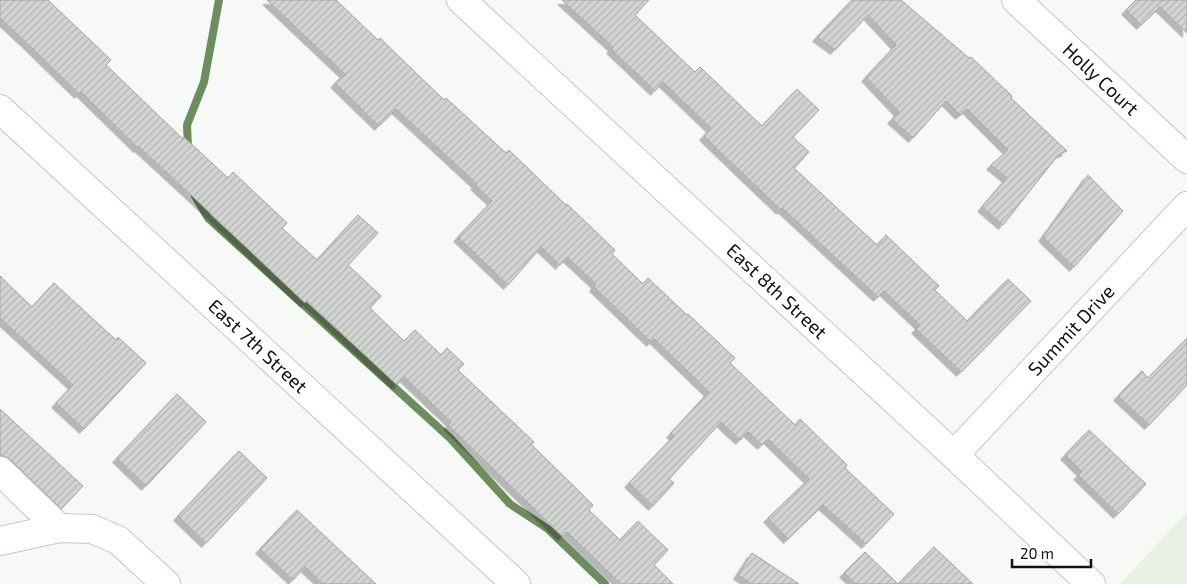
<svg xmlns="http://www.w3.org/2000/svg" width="1187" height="584" font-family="'Exo 2',sans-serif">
<defs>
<pattern id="building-hatch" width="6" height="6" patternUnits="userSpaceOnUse" patternTransform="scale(1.25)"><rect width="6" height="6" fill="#d1d4d0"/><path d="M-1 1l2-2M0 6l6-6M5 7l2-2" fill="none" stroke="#b2b5b2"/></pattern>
<filter id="shadow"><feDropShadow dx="-4.5" dy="4.5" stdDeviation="0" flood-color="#0004"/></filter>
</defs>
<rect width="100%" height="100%" fill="#f6f9f5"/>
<polygon fill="#e9f1e6" points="1187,512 1187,584 1120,584"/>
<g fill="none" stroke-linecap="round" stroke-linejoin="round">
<g stroke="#6c8d5e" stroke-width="8">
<polyline points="188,148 187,125 204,82 219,0"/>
<polyline points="195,196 208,218 450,438 510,504 548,529 605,584"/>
</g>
</g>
<g fill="url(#building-hatch)" stroke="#a1a4a0" filter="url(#shadow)">
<polygon points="0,0 48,0 111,60 106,65 183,139 184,137 228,178 233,172 287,223 282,228 317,260 358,215 378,233 348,265 381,296 370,308 404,341 415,330 441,355 447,348 464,364 458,370 534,442 531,444 593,505 589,510 620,540 638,521 668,550 654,565 673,584 621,584 567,532 562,536 448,425 451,422 404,377 397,385 307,301 305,303 191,195 139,147 138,148 81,92 79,94 31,47 0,18"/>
<polygon points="267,0 336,0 378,40 380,38 444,100 446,98 506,153 509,150 566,205 567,204 615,250 612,254 643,284 648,278 687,315 688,314 735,358 730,363 795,425 800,419 847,465 845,468 894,514 866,544 823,505 788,539 768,518 809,479 768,439 762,445 748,432 740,440 721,422 669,479 674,483 653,506 629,483 674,436 671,433 709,392 654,339 651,342 594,287 596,284 567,257 560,265 541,247 508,285 458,237 492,201 475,185 477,184 396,109 379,126 335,83 345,74"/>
<polygon points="562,0 649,0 635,15 695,72 700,67 762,126 797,89 819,110 793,137 809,152 794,168 877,245 886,235 939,286 935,290 967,321 1008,279 1031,301 961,372 916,329 920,325 884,291 878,297 782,208 781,210 736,167 704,136 711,128 663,82 655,91 611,49 613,47"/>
<polygon points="852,0 901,0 969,58 971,57 1012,96 1011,98 1067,151 1058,155 1003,225 982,207 1007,178 991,165 1008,150 967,109 960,115 946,101 913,138 892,119 899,112 866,77 896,45 868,15 835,50 817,37"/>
<polygon points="1136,0 1187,0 1187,33 1160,7 1141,25 1126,10"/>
<polygon points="1088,175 1123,211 1074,267 1043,237"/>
<polygon points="0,276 32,307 54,283 116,340 118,337 146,363 84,429 56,403 73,385 0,318"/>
<polygon points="1187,338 1187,385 1149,425 1118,396 1142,371 1148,378"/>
<polygon points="177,394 206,422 146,486 117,458"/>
<polygon points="0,409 83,486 61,509 11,460 4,456 0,456"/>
<polygon points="1089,430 1146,484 1118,514 1078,475 1082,472 1065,455"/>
<polygon points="239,451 267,478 206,543 178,516"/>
<polygon points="297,510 376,584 323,584 305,567 293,580 260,549"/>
<polygon points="934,547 973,584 898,584"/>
<polygon points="865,552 898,584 856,584 844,573"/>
<polygon points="752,553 799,584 752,584 738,575"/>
</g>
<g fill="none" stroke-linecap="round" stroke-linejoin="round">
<g stroke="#c4c7c3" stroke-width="30">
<g id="minor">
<polyline points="461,0 954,455 1091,584"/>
<polyline points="1016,0 1187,159"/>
<polyline points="0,109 516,584"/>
<polyline points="954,455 1187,206"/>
<polyline points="0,471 59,528"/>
<polyline points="0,541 59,528 92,529 118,540 166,584"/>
</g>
</g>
<use href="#minor" stroke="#fff" stroke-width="28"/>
</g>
<g text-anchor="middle" stroke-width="4" stroke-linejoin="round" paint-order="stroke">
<g font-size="19" fill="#101110" stroke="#fff">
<text transform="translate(1101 79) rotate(43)" y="7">Holly Court</text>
<text transform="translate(777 291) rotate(43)" y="7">East 8th Street</text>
<text transform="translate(1071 330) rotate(-47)" y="7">Summit Drive</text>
<text transform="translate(258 346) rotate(43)" y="7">East 7th Street</text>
</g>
</g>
<path d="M1012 559v8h79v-8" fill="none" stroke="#101110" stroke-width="2.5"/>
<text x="1020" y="559" font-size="15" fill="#101110" stroke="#ffffff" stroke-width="4" paint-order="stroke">20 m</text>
</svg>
